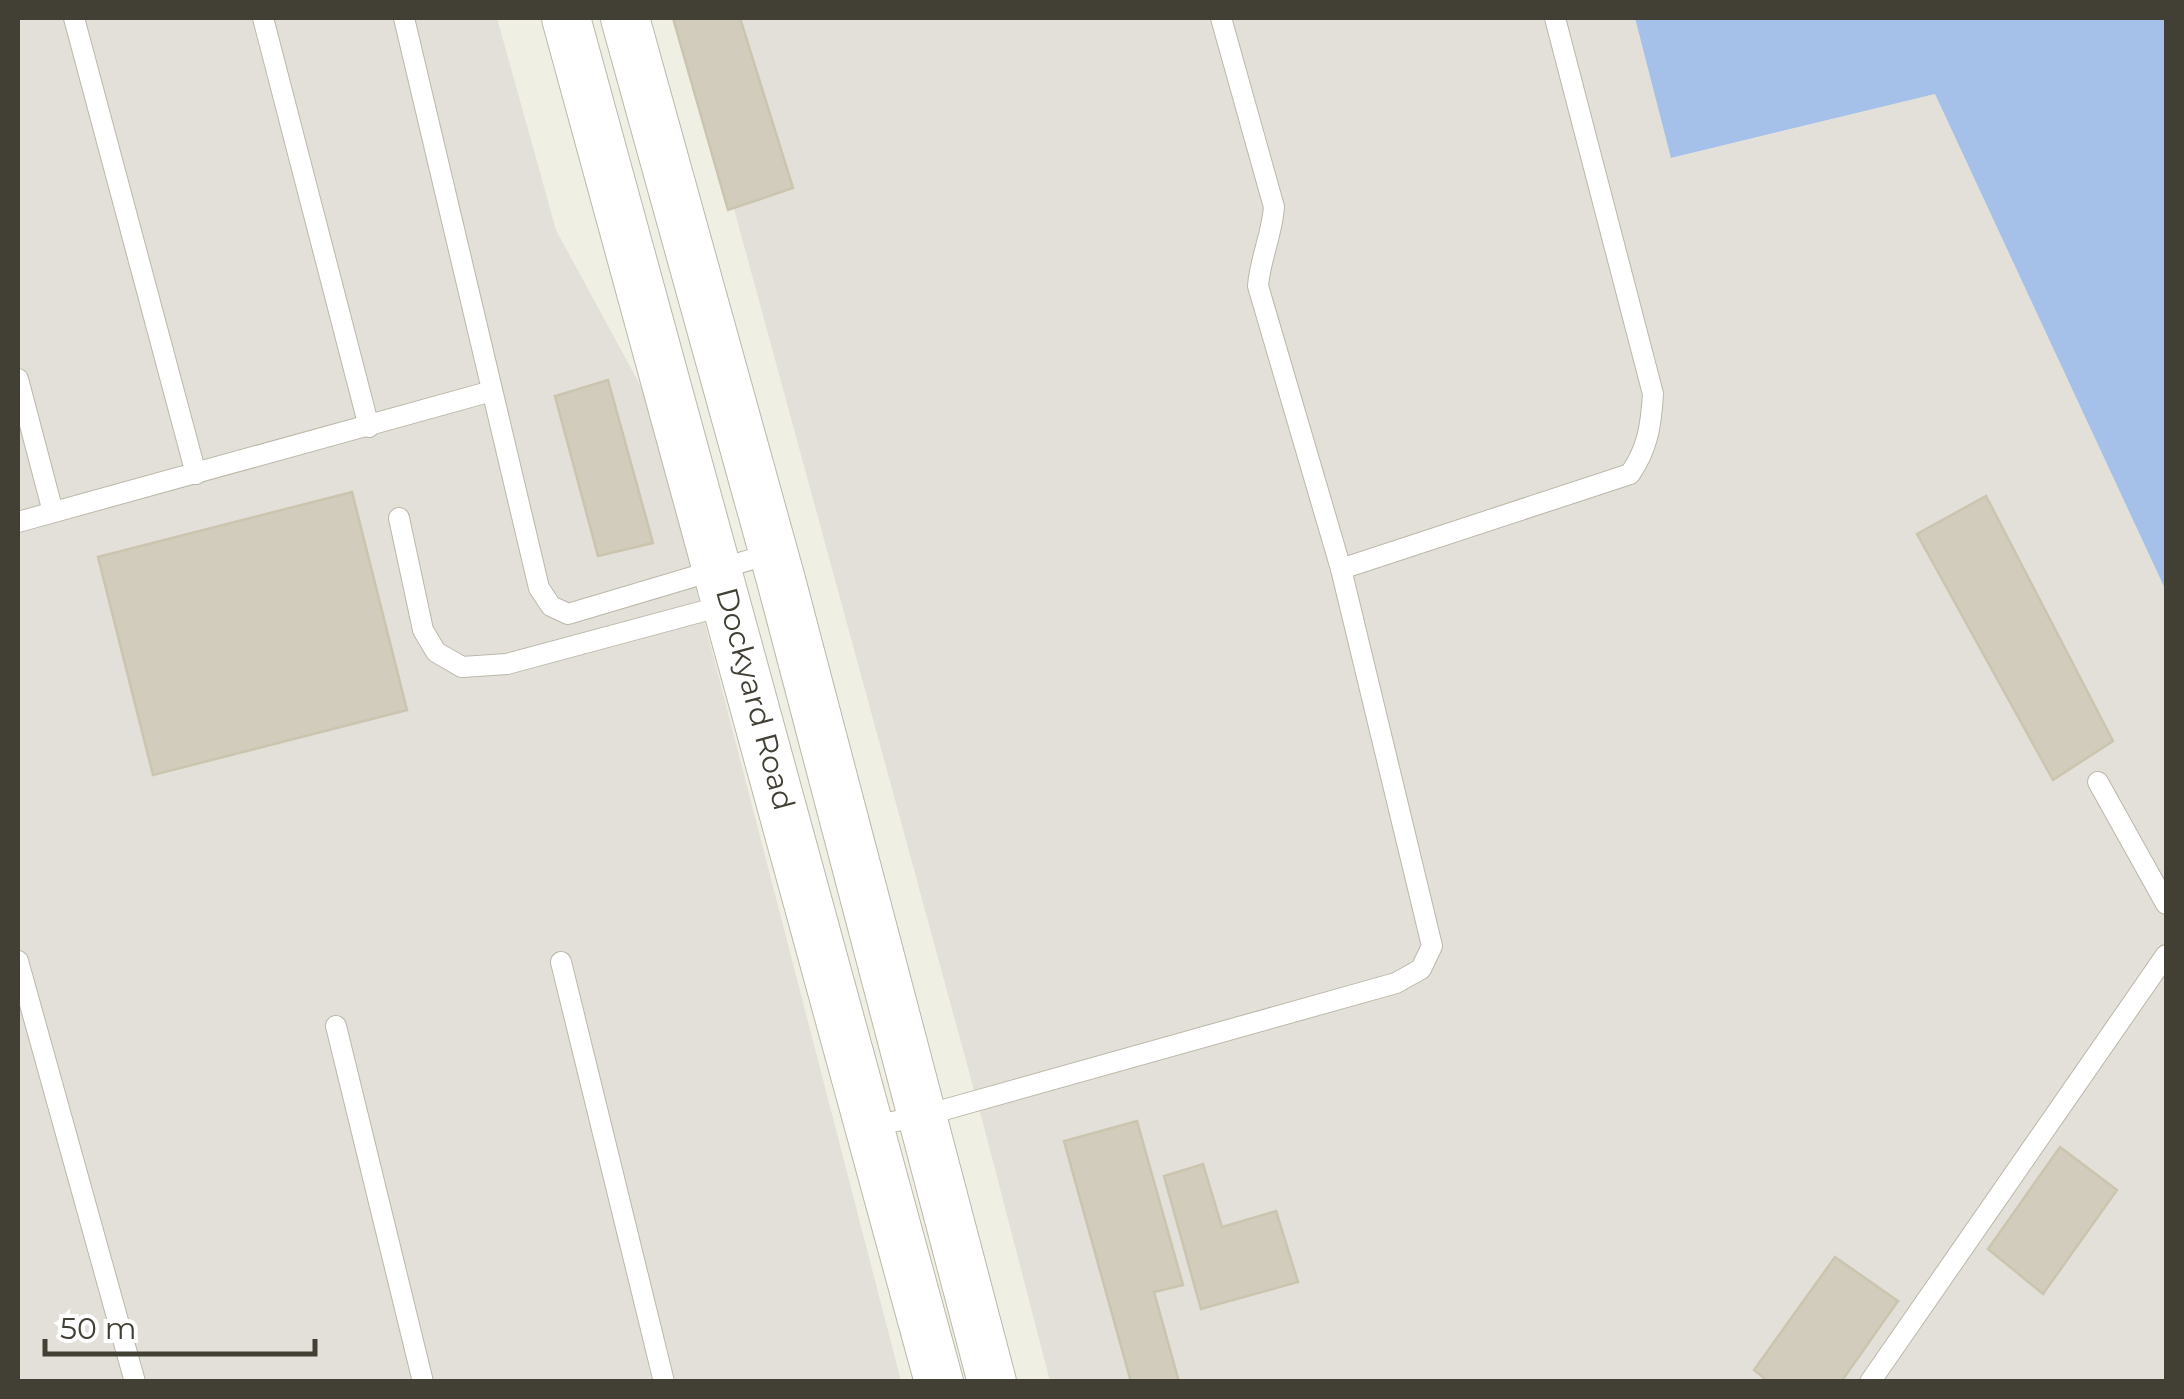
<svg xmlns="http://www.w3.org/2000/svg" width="2184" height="1399" font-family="Montserrat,sans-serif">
<rect width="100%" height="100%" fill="#f0efe4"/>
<g fill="#e2e0d9">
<polygon points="18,18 497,18 556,230 646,396 901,1381 18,1381"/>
<polygon points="682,18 1635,18 1672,158 1935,94 2166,591 2166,1381 1050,1381 983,1123"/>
</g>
<polygon fill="#a5c0e9" points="1635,18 2166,18 2166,591 1935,94 1671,158"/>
<g fill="#d1ccbb" stroke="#cbc5af" stroke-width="2.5">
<polygon points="673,18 740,18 793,188 728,210"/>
<polygon points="608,380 653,543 598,556 555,396"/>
<polygon points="352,492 407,710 153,775 98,557"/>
<polygon points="1986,496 2113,741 2053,780 1917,534"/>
<polygon points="1137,1121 1183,1285 1154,1292 1179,1382 1131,1382 1064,1141"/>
<polygon points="2060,1147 2117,1190 2043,1294 1988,1249"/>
<polygon points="1203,1164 1222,1227 1276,1211 1298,1282 1201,1309 1164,1176"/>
<polygon points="1835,1257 1898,1301 1841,1382 1769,1382 1754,1370"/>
</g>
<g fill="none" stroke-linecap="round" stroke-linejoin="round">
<g stroke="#bbb8a8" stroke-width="22">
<g id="service">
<polyline points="74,18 196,474"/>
<polyline points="263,18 369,427"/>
<polyline points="404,18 539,588 551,606 568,614 773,553"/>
<polyline points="18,379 53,512"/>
<polyline points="399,518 423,630 436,652 462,667 507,664 726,605"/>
<polyline points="18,522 492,391"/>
<path d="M1341,569L1630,474C1648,448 1651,425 1653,394L1555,18"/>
<polyline points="2098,782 2166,904"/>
<polyline points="18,961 135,1382"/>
<polyline points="561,962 664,1382"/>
<polyline points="336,1026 423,1382"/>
<path d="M872,1126L922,1116L1396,983L1421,969L1432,946L1341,569L1258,286C1260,259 1272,235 1274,207L1221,18"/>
<polyline points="1870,1382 2166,955"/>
</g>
</g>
<g stroke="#bbb8a8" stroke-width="50">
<g id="tertiary">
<polyline points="566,18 939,1382"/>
<polyline points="625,18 781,580 992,1382"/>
</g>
</g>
<use href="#service" stroke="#fff" stroke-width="20"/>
<use href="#tertiary" stroke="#fff" stroke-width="48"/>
</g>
<g text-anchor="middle" stroke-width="9" stroke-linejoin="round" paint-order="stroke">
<g font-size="30" fill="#423f35" stroke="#fff">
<text transform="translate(755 699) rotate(75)" y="10">Dockyard Road</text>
</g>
</g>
<rect width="2184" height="1399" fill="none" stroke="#423f35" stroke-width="40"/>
<path d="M45 1339v15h270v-15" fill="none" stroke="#423f35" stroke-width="5"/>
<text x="60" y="1339" font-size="30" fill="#423f35" stroke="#ffffff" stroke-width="8" paint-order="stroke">50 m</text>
</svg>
